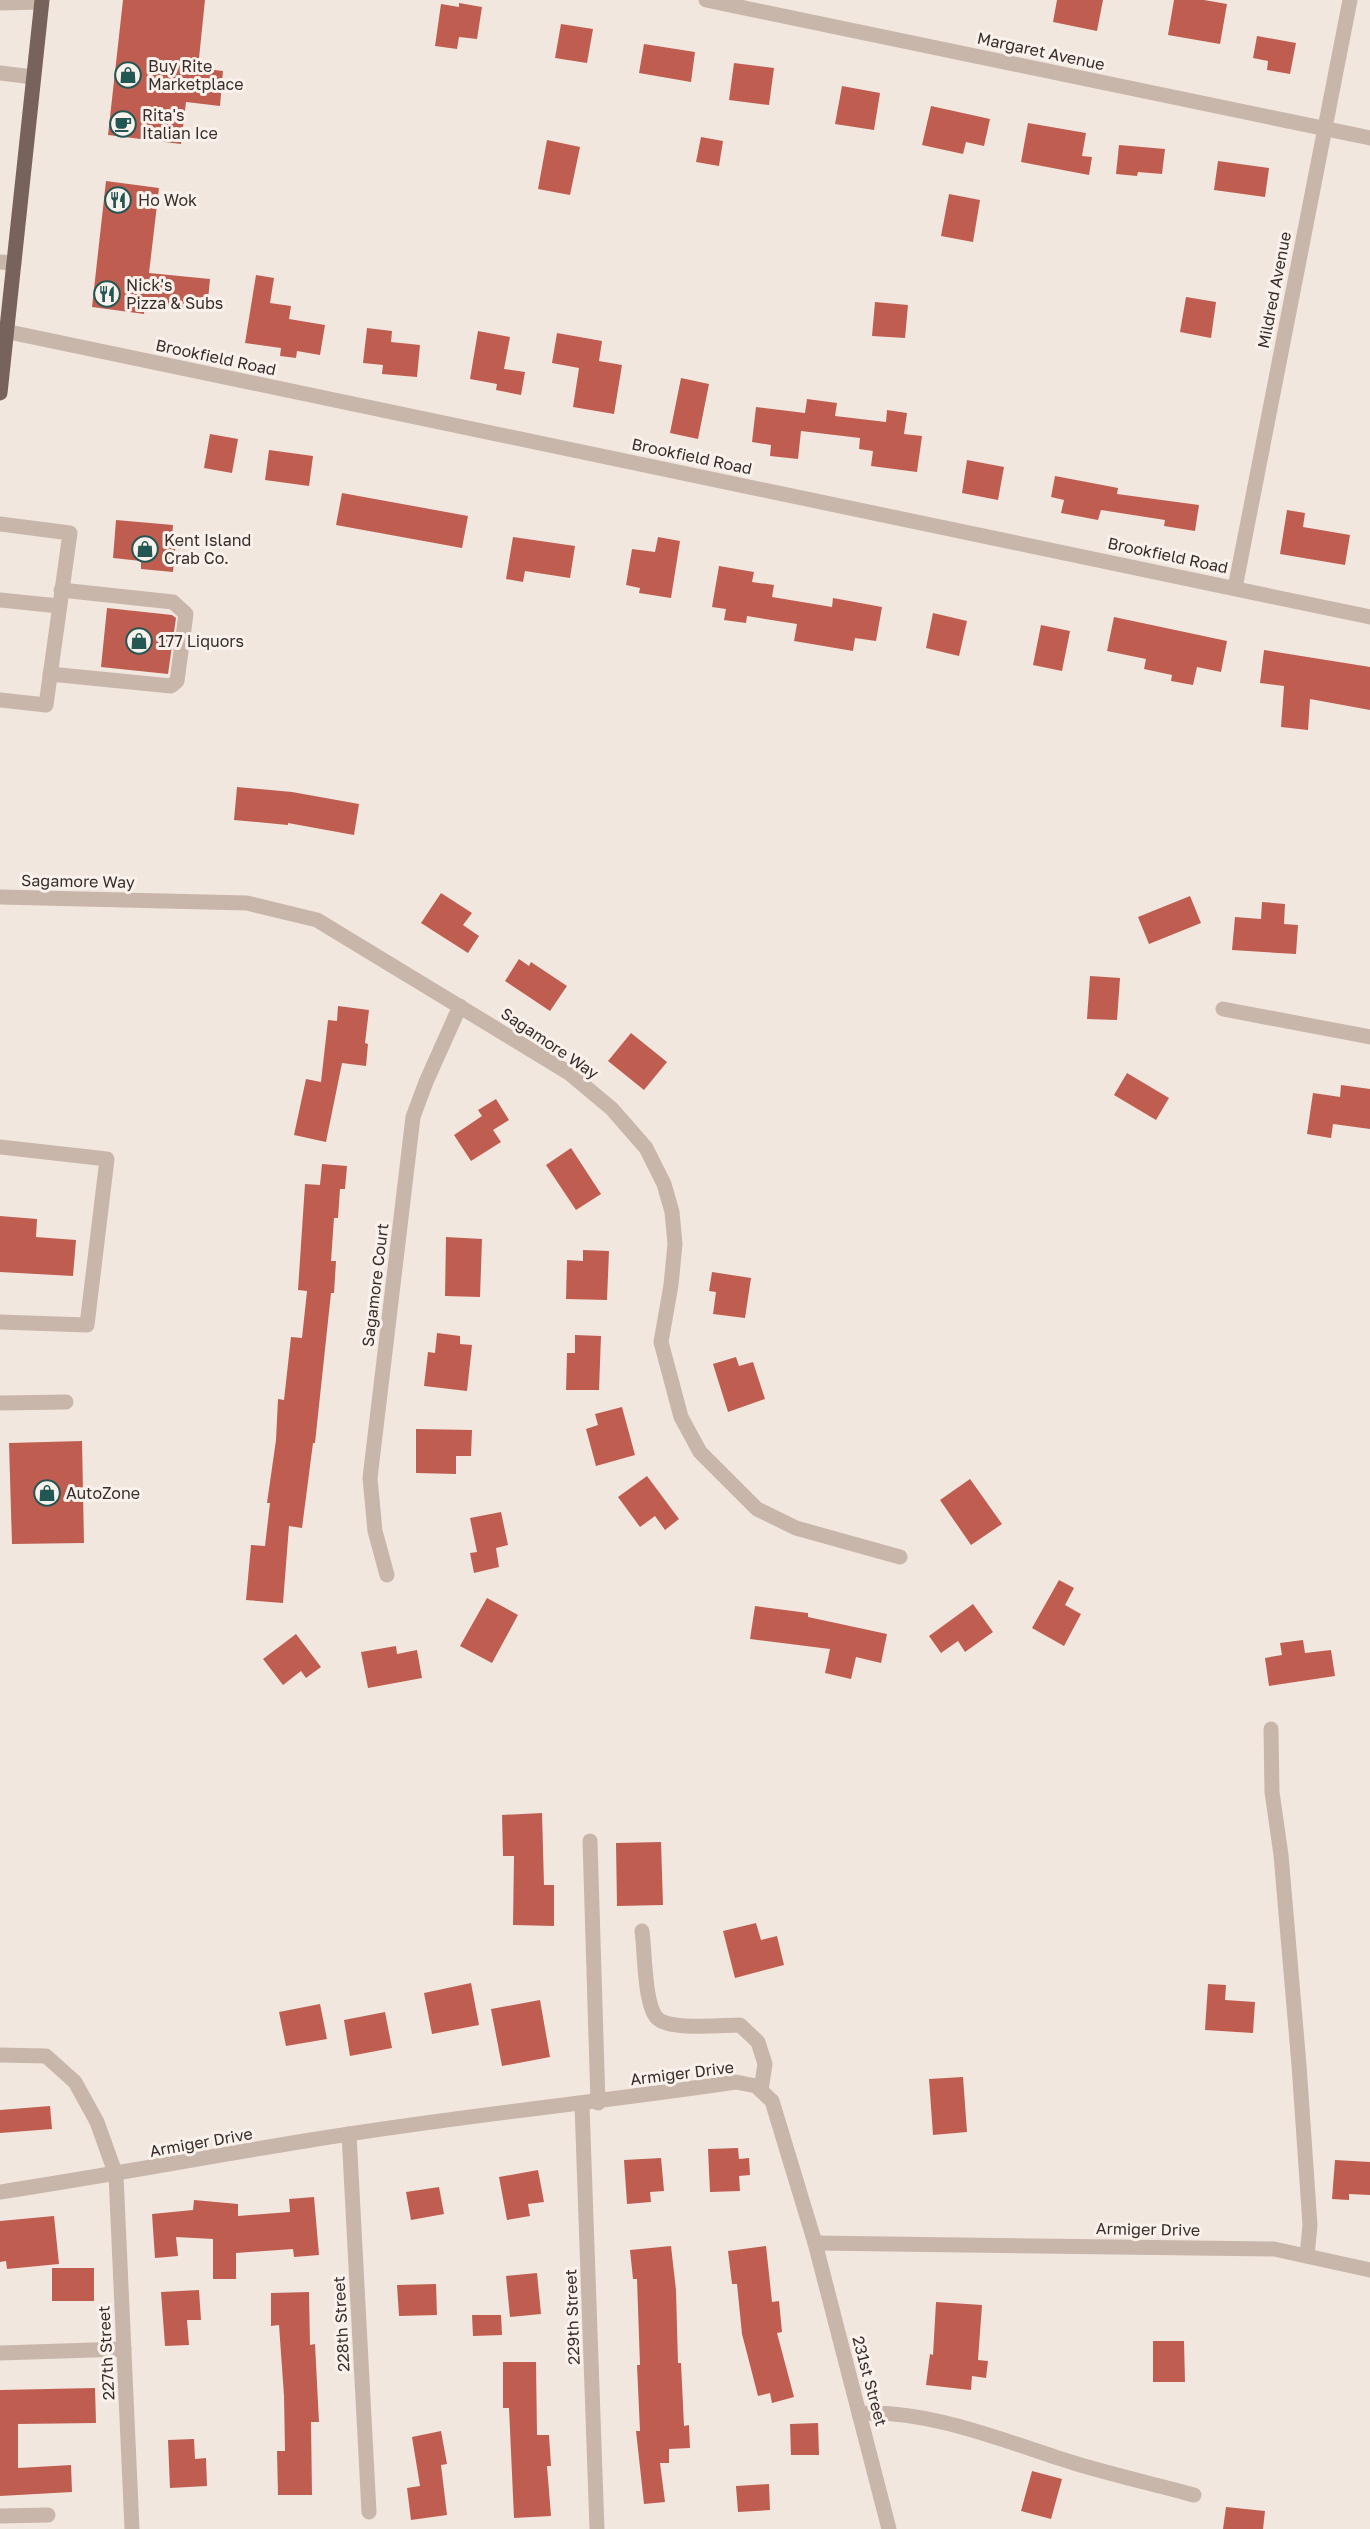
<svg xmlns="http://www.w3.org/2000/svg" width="1370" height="2529" font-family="'Golos Text',sans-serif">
<rect width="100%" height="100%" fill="#f2e7df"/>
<g fill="#bf5e50">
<polygon points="123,0 205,0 198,68 223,71 220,106 186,102 181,144 108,135"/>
<polygon points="1057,0 1103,0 1097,31 1053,22"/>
<polygon points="1174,0 1204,0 1227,4 1220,44 1168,35"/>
<polygon points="459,3 482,7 477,39 459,37 457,49 435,46 441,4 459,7"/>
<polygon points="561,24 593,29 587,63 555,58"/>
<polygon points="1257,36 1296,43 1290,74 1267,70 1268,61 1253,58"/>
<polygon points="644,44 695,52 691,82 639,73"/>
<polygon points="734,63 774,68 769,105 729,100"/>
<polygon points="842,86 880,93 874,130 835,124"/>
<polygon points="931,106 990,119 984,146 966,142 963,154 922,145"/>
<polygon points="1028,123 1086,133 1082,156 1092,157 1089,175 1021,162"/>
<polygon points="701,137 723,141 719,166 696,162"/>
<polygon points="547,140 580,147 570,195 538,189"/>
<polygon points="1119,145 1165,149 1162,174 1138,172 1137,176 1116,174"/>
<polygon points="1218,161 1269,168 1265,197 1214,190"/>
<polygon points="106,181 159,188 149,273 210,279 207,310 145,304 144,314 92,307"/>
<polygon points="949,194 980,200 973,242 941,236"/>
<polygon points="256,275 274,278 270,303 291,306 289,319 325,325 320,355 297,351 296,358 280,356 281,348 245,343"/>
<polygon points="1186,297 1216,302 1211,338 1180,332"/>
<polygon points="875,302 908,305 905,338 872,336"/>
<polygon points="367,328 392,331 391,342 420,345 417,377 382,374 383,365 363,363"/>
<polygon points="478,331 510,337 504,369 525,372 521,395 496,390 497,384 470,379"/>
<polygon points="557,333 602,341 599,361 622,365 614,414 573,407 579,368 552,363"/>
<polygon points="681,378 709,384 698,439 670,433"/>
<polygon points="807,399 837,403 835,416 886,422 887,410 907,413 904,434 922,436 917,472 871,466 873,451 859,449 860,438 801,431 798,459 770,456 771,445 752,442 756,407 805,413"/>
<polygon points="210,434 238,439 232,473 204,468"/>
<polygon points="269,450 313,456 309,486 265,480"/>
<polygon points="967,460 1004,467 998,500 962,493"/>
<polygon points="1055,476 1118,488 1117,494 1199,505 1195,531 1164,526 1165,520 1101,510 1098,520 1061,513 1064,500 1051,497"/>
<polygon points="342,493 468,516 462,548 336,525"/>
<polygon points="1287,510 1305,513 1303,527 1350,535 1345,565 1280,554"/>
<polygon points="116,520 173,525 172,540 176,540 173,572 141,569 141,561 113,558"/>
<polygon points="513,537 575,546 570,578 525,571 523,582 506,579"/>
<polygon points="658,537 680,541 671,598 639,593 640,588 626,585 632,549 655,552"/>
<polygon points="719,566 754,572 752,582 774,585 772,597 832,607 833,598 882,607 876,641 855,638 853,651 794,641 797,624 747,616 746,623 724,620 726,609 712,607"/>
<polygon points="107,608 172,615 176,618 168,674 101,667"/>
<polygon points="933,613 967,621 959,656 926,648"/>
<polygon points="1114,617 1227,641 1221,672 1197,667 1193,685 1171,681 1172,675 1144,669 1146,659 1107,651"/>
<polygon points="1041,625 1070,631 1062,671 1033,665"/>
<polygon points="1264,650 1370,667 1370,710 1310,699 1308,730 1281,727 1284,686 1260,683"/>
<polygon points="237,787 292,792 359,804 354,835 288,823 288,825 234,820"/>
<polygon points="441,893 472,913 463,925 479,936 468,953 421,923"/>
<polygon points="1190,896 1201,923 1149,944 1138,917"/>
<polygon points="1262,902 1285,904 1284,924 1298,925 1296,954 1232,950 1235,917 1261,919"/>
<polygon points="519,959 529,966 531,962 567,986 550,1011 505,981"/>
<polygon points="1090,976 1120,978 1117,1020 1087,1019"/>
<polygon points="338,1006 369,1010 365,1043 368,1044 366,1066 342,1063 326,1142 294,1135 306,1079 321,1082 328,1020 337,1021"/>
<polygon points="631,1033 667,1062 644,1090 608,1061"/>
<polygon points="1127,1073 1169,1098 1156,1120 1114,1095"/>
<polygon points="1341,1085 1370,1089 1370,1129 1333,1124 1331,1138 1307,1134 1313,1093 1340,1097"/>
<polygon points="496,1099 509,1120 493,1130 501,1142 471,1161 454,1135 482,1116 478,1110"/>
<polygon points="571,1148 601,1194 576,1210 546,1165"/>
<polygon points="322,1164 347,1166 345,1189 340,1189 338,1218 334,1218 331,1261 336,1261 334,1293 331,1293 315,1443 313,1443 302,1528 289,1526 283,1603 246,1600 251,1545 265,1546 270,1503 267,1503 276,1440 278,1399 284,1400 291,1337 302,1338 307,1291 298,1290 305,1184 320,1185"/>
<polygon points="0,1216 37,1219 36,1237 76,1240 73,1276 0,1272"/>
<polygon points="446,1237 482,1239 480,1297 445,1296"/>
<polygon points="583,1250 609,1251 607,1300 566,1299 567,1260 583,1261"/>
<polygon points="712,1272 751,1278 745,1318 713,1314 716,1292 709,1291"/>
<polygon points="437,1333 460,1336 460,1344 472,1345 467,1391 424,1386 428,1352 435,1353"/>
<polygon points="575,1335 601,1336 599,1390 566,1390 567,1353 575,1353"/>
<polygon points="736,1357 739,1366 753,1362 765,1399 728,1412 713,1364"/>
<polygon points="622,1407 635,1455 596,1466 586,1429 598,1425 595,1414"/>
<polygon points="416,1429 472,1430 471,1456 456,1456 456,1474 416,1473"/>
<polygon points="82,1441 84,1543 12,1544 9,1443"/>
<polygon points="647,1476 679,1519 665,1530 655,1516 640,1527 618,1497"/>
<polygon points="970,1479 1002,1524 971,1545 940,1500"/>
<polygon points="501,1512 508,1545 496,1548 499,1567 474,1573 470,1553 477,1552 470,1518"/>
<polygon points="1059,1580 1074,1588 1065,1605 1081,1614 1064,1646 1032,1628"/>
<polygon points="487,1598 518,1615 492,1663 460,1646"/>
<polygon points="973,1604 993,1632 965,1652 958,1641 941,1653 929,1636"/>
<polygon points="755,1606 808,1613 808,1617 887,1634 881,1663 856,1657 851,1679 825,1673 830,1649 750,1639"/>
<polygon points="296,1634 321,1667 306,1678 301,1671 283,1685 263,1659"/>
<polygon points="1303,1640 1305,1653 1331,1650 1335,1676 1269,1686 1265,1658 1282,1655 1280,1643"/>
<polygon points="396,1646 397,1654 417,1650 422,1678 368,1688 361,1652"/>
<polygon points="542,1813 544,1885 554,1885 554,1926 513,1925 514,1856 503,1856 502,1815"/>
<polygon points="661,1842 663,1905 617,1906 616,1843"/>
<polygon points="756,1923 761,1940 777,1936 784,1965 735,1978 723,1931"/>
<polygon points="471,1983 479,2025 432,2034 424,1993"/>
<polygon points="1208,1984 1226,1985 1225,2000 1255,2002 1253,2033 1205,2030"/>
<polygon points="540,2000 550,2057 502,2066 491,2009"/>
<polygon points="320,2004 327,2039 286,2046 279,2012"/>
<polygon points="385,2012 392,2048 350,2056 344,2020"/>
<polygon points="963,2077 967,2132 933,2135 929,2079"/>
<polygon points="50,2106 52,2129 0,2133 0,2110"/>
<polygon points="738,2148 739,2159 749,2158 750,2175 739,2176 740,2191 710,2192 708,2149"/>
<polygon points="661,2158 664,2191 650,2192 651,2202 627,2204 624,2160"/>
<polygon points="1335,2160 1370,2162 1370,2195 1349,2194 1349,2200 1332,2199"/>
<polygon points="538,2170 544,2202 528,2204 530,2216 507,2220 499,2177"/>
<polygon points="439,2187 444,2214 411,2220 406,2192"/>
<polygon points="314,2197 319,2255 294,2257 293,2249 236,2253 236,2279 213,2279 213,2239 176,2237 178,2256 155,2258 152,2214 193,2210 194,2200 238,2204 238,2216 290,2212 289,2199"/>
<polygon points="54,2216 59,2264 7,2269 6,2261 0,2262 0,2221"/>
<polygon points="671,2246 676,2290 678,2363 681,2363 684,2426 689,2425 690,2448 669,2449 669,2463 660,2463 665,2502 644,2504 636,2431 640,2431 637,2365 640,2365 637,2279 633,2279 630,2250"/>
<polygon points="766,2246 772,2302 779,2301 782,2332 777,2333 794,2397 772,2403 770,2393 758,2396 742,2334 737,2284 732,2284 728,2251"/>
<rect x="52" y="2268" width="42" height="33"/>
<polygon points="537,2273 541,2314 510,2317 506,2276"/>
<polygon points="436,2284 437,2315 399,2316 397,2285"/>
<polygon points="199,2290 201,2320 187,2320 189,2345 165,2346 161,2292"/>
<polygon points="309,2292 310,2345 315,2344 319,2422 311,2422 312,2495 278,2495 277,2451 285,2451 284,2396 279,2325 271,2326 271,2293"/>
<polygon points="936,2302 982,2305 978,2360 988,2361 986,2378 972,2376 971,2390 926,2385 930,2354 933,2355"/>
<polygon points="472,2315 501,2315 502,2335 473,2336"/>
<polygon points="1153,2341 1184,2341 1185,2382 1153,2382"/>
<polygon points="503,2362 536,2362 537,2435 549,2435 551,2466 547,2466 551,2516 514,2518 509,2408 503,2408"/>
<polygon points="95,2388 96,2423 18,2424 18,2468 71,2465 72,2492 0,2496 0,2390"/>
<polygon points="818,2423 819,2455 791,2455 790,2424"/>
<polygon points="441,2431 447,2464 441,2465 447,2515 411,2520 407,2488 420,2486 412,2437"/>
<polygon points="194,2439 195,2459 206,2458 207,2486 170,2488 168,2440"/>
<polygon points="1032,2471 1062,2479 1051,2519 1021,2511"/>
<polygon points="769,2484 770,2510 738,2512 736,2486"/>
<polygon points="1226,2507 1265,2511 1263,2529 1223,2529"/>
</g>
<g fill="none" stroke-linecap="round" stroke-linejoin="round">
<g stroke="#c9b6ab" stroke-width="15">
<polyline points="706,0 1370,138"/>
<polyline points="0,3 41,2"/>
<polyline points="0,73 33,77"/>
<polyline points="0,262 14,263"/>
<polyline points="0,330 1370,617"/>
<polyline points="0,524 70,533 46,705 0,700"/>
<polyline points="1235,588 1350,0"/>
<polyline points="0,600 59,606"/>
<polyline points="50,674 171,686 177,681 186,614 173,602 61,590"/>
<polyline points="0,897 247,903 317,920 569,1073 612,1109 646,1148 664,1184 672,1212 675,1244 671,1285 661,1342 681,1417 700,1452 757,1509 796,1528 900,1557"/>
<polyline points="1223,1009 1370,1037"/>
<polyline points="0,1147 107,1159 87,1325 0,1322"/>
<polyline points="0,1403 66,1402"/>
<polyline points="387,1575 375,1531 370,1478 413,1117 426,1082 460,1006"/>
<polyline points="1271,1729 1272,1792 1281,1855 1299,2065 1310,2225 1307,2256"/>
<polyline points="590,1841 598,2103"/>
<path d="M642,1931C645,1951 644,2004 657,2018C670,2031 722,2025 740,2025L758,2042L765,2064L761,2090"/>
<polyline points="0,2055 46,2056 75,2082 97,2122 116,2175 132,2529"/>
<polyline points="582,2105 597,2529"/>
<polyline points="349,2134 369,2512"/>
<path d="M0,2192C117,2174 232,2152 349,2134C478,2114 607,2101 736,2082L756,2086L772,2101L815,2243L889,2529"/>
<polyline points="815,2243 1274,2249 1370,2270"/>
<polyline points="0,2353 124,2349"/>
<path d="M859,2414C927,2408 1009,2443 1074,2463C1113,2475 1154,2484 1194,2495"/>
<polyline points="0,2516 48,2515"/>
</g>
<polyline stroke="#78625c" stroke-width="15" points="0,393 42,0"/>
</g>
<defs>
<g id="shop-ring" transform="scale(1.35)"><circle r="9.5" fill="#f9f1eb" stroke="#225754" stroke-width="1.5"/><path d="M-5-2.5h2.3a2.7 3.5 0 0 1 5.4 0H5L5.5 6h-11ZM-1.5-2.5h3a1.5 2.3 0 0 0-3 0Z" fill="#225754"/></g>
<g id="cafe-ring" transform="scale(1.35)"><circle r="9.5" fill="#f9f1eb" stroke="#225754" stroke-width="1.5"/><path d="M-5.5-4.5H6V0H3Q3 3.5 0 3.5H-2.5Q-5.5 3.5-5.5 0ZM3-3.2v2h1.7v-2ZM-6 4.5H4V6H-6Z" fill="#225754"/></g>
<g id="restaurant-ring" transform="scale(1.35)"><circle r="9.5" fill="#f9f1eb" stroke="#225754" stroke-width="1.5"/><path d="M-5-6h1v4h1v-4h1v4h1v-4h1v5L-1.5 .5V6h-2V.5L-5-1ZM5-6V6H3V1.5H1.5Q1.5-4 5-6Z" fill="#225754"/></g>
</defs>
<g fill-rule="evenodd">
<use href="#shop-ring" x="128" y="75"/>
<use href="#cafe-ring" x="123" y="124"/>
<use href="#restaurant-ring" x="118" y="200"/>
<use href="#restaurant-ring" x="107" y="294"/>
<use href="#shop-ring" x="145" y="549"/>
<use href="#shop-ring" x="139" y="641"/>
<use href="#shop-ring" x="47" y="1493"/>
</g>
<g text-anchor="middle" stroke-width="6" stroke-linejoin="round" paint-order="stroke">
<g font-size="16" fill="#382d2a" stroke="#f9f1eb">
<text transform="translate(1041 51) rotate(12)" y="6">Margaret Avenue</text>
<text transform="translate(1274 290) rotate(-79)" y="6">Mildred Avenue</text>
<text transform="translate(216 357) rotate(12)" y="6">Brookfield Road</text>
<text transform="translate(692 456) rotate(12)" y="6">Brookfield Road</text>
<text transform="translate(1168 555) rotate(12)" y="6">Brookfield Road</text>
<text transform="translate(78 881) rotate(1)" y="6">Sagamore Way</text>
<text transform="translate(550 1043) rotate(34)" y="6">Sagamore Way</text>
<text transform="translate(375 1285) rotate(-83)" y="6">Sagamore Court</text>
<text transform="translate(682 2073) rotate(-7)" y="6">Armiger Drive</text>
<text transform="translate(201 2142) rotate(-10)" y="6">Armiger Drive</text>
<text transform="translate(1148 2229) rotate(1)" y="6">Armiger Drive</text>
<text transform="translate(572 2317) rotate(-92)" y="6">229th Street</text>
<text transform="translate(341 2324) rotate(-93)" y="6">228th Street</text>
<text transform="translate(106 2353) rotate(-93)" y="6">227th Street</text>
<text transform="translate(870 2381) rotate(75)" y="6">231st Street</text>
</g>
<g font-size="16" fill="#382d2a" stroke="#f9f1eb" text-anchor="start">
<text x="148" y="72">Buy Rite<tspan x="148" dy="18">Marketplace</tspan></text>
<text x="142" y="121">Rita's<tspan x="142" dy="18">Italian Ice</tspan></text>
<text x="138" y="206">Ho Wok</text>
<text x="126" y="291">Nick's<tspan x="126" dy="18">Pizza &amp; Subs</tspan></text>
<text x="164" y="546">Kent Island<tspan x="164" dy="18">Crab Co.</tspan></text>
<text x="158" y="647">177 Liquors</text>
<text x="66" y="1499">AutoZone</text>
</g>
</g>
</svg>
